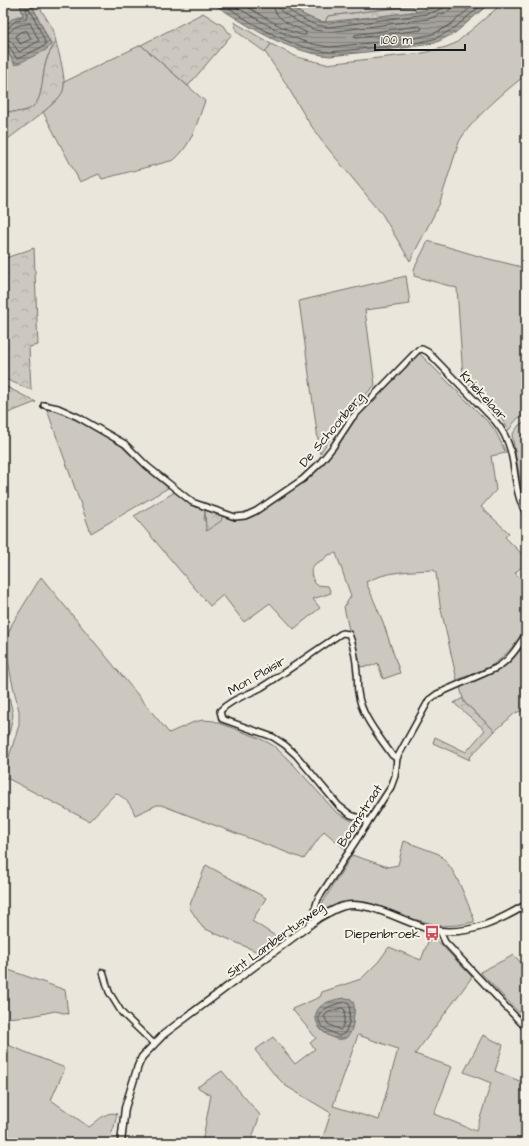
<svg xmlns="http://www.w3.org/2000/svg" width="529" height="1146" font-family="'Architects Daughter',sans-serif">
<defs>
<pattern id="forest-crowns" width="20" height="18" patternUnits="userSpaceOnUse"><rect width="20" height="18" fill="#ccc8c0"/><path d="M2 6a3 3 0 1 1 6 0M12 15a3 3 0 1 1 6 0" fill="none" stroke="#afaba4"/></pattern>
<pattern id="water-rules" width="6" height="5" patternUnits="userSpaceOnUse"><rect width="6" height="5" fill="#a3a19a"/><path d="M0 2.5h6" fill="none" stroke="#84827d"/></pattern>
</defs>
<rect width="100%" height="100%" fill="#eae6dc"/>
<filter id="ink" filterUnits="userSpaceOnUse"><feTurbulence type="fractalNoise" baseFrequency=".025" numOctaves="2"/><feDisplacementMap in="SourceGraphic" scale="8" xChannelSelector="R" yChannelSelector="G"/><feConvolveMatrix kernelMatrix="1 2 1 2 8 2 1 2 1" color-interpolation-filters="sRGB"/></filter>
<g filter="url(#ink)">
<g fill="#ccc8c0" stroke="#74726e" fill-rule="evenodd">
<polygon points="3,3 20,3 23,16 17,16 5,25 3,23"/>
<path d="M31,3H37L53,29L56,42C53,47 50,51 48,56C37,84 51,118 3,111V44L8,53L43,50H46L51,45Z"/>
<path d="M285,3H446L426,10L417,12L412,6L328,16L325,22C310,21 298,11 285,3Z"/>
<path d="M503,3H526V75C507,89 469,122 459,142L439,205L410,261L382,214L321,140L308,121L283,79L265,52L271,44L297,57L326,64L423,53L446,47L456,43Z"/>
<path d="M141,45L205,101C197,122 192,145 174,160L102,179L99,174L80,182L43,112C53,103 64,97 64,82Z"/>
<path d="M428,241L485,258L526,268V415C517,416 514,423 509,430L501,418L463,377L457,288L414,276V269Z"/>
<polygon points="406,276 410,304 365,310 375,385 344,417 320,454 299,301"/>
<path d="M419,353L490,424L496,432L506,453L491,456L496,490L481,507L509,533L505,537L526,558V562L515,573L526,584V627L515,644L501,659L489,667L457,680L440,605L436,573L434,570C411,571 387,571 366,582L383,622L400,673L383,679L378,663L371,666L357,667L344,607L351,596L336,553C333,554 329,554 327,556C324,558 326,559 322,560C310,566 309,569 314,582L317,585L328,586L331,593L313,599L320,608L294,629L270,603L244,622L223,595L210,606L134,516L175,492L205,510L204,521L223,515L244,517L309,476L351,421Z"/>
<polygon points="46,407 57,410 115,440 144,468 168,488 91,533"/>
<polygon points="526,421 526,485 521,485 512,435 519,425"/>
<path d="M41,577L169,733L194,722L203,720L214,721L254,736L267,742L274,746L293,764L336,812L359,825L344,848L324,831L304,859L161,805H157L135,815C131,804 126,799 116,793L89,821L3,776L19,725V711L11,677L7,653L6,640L12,624Z"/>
<path d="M521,649L526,653V709L515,713L495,731L464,702L460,687C483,677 506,671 521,649Z"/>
<polygon points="3,690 8,691 13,715 10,730 3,755"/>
<path d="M404,841L439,854C457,870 465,898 474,919V922L458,925L441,926L413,919L364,902L352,901L330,907L319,913L318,910L352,855L388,867L398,865Z"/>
<polygon points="206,865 266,898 252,921 277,937 258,952 203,928 189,907"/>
<path d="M431,934L472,977L415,1054L452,1067L434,1114L476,1131L491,1083L464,1072L483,1035L503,1045L495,1071L522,1082L526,1072V1143H321L331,1113L286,1086L274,1074L255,1050L273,1037L295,1064L315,1049L310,1043L316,1038L292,1009L320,997L322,992L361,979L379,961L389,947L421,960ZM348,998C357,1003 353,1015 353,1024L327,1034L322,1031L318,1026ZM358,1035L398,1049L379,1120L333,1106Z"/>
<polygon points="514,955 521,963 526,958 526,1020 480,972"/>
<polygon points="3,968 65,990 68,1014 55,1011 32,1016 3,1018"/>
<path d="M3,1043L65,1068L51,1100L89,1127C97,1122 106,1110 117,1114L114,1127L108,1143H3Z"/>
<polygon points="222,1071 260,1115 253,1135 252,1143 202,1143 211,1095 197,1087"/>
</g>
<g fill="url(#forest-crowns)" stroke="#74726e">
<polygon points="412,6 417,12 325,22 328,16"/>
<polygon points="203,13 225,27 228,32 232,34 188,86 141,45"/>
<polygon points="234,22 271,44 265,52 237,32"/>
<path d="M56,42C59,54 67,80 63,91C59,103 15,133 3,143V111C51,118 37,84 48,56C50,51 53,47 56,42Z"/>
<polygon points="34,248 38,345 29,347 31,390 3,378 3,259"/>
<polygon points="3,385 36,402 3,415"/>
<polygon points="205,510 223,515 221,521 206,531"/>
<polygon points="463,698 464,702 495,731 469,758 470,760 433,743 435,737 466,752 485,730 454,703"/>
</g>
<g fill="url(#water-rules)" stroke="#6d6c68">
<polygon points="20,3 31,3 51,45 46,50 15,65 3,44 3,23 6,24 13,18 23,16"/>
<path d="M212,3H285L304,15L318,21L329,23L426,10L446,3H490L455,33L435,43L411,47L330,56C286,52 248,26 212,3Z"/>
<path d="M345,998L351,999C356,1004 354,1013 353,1020C353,1025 352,1033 347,1037C332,1050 286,1005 345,998Z"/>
</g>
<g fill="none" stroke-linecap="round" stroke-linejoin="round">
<g stroke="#52514e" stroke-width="1">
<path d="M220,3C228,6 236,13 244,18C270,34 298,49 330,52L410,44L434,39L453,29L484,3"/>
<path d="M229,3C262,21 292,43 330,47L410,39L433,34L450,25L476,3"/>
<path d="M241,3C253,10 294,37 306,35V32C293,26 273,19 273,3"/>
<polyline points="279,3 279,8 282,12 300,23 315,30 329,32 428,19 447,12 451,8 452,3"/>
<path d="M284,3C285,11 308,22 316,25C320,26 325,26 329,27L427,14L444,8L446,6L447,3"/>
<polygon points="420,26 422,28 421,30 356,38 354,37 355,35"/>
<polyline points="3,28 8,28 15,21 25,20 27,16 26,9 28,8 33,15 46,44 44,46 17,59 8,45 3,43"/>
<polygon points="27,31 31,39 20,44 16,36 20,32"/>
<path d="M3,33C11,34 11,29 17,26C21,24 26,25 30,23L39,41L19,52L11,41L3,38"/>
<path d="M347,1002L350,1006L349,1023L345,1033L339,1036C334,1033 328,1031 324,1028C307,1012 335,1003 347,1002Z"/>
<path d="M342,1008L345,1010C344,1016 345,1027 340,1030L328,1024L324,1016L329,1012Z"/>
</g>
<g stroke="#1c1c1c" stroke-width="8">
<g id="minor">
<path d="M44,405L58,408L78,417L125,444L147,466L192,502L235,517L245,516L256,511L303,479L319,464L333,447L352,418L418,350L422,349L428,352L495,421C502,429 507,438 510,449C516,469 514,494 526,513"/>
<path d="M368,821L351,815L339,806L296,755L285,745L273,737L222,719L220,711C231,699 248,695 262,687C289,670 315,651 342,633L349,634C354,646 356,660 357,673C358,680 357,686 358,692C361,716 379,736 392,755L396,758H397"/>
<path d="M319,918L315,908L318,899L391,787L395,776L397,758L429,700L437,694L496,668C510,660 517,648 526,634"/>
<polyline points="440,931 445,942 526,1028"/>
<polyline points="103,972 109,992 122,1013 154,1044"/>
</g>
</g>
<g stroke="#1c1c1c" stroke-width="9">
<path id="tertiary" d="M121,1143L125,1108L138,1066L142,1057L164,1034L319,918C327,914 335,908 344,906C372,899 411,928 440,931C473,934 498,921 526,905"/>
</g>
<use href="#minor" stroke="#f7f3e8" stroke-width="5"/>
<use href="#tertiary" stroke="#f7f3e8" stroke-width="6"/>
</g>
</g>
<defs>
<g id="bus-bare" transform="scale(1.2)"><path d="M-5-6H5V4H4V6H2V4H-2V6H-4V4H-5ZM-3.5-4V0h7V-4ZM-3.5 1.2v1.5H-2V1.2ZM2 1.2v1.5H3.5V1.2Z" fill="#d1495b" stroke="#f7f3e8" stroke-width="2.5" paint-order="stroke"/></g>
</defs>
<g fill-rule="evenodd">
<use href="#bus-bare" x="432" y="933"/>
</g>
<g text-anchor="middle" stroke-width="4" stroke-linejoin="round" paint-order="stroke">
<g font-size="13" fill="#1c1c1c" stroke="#f7f3e8">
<text transform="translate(484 395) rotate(47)" y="5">Kriekelaar</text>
<text transform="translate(331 429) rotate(-50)" y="5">De Schoonberg</text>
<text transform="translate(256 675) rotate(-30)" y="5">Mon Plaisir</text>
<text transform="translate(359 815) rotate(-57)" y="5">Boomstraat</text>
<text transform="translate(275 939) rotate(-36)" y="5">Sint Lambertusweg</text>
</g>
<g font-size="13" fill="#1c1c1c" stroke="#f7f3e8" text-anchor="end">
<text x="420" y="938">Diepenbroek</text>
</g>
</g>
<rect width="529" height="1146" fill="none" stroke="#f7f3e8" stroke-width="16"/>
<rect x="8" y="8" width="513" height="1130" fill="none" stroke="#1c1c1c" stroke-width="1.5" filter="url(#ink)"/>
<path d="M375 44v6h90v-6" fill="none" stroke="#1c1c1c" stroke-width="2"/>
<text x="381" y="44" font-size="12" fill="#1c1c1c" stroke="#f7f3e8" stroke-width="3" paint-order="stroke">100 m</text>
</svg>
